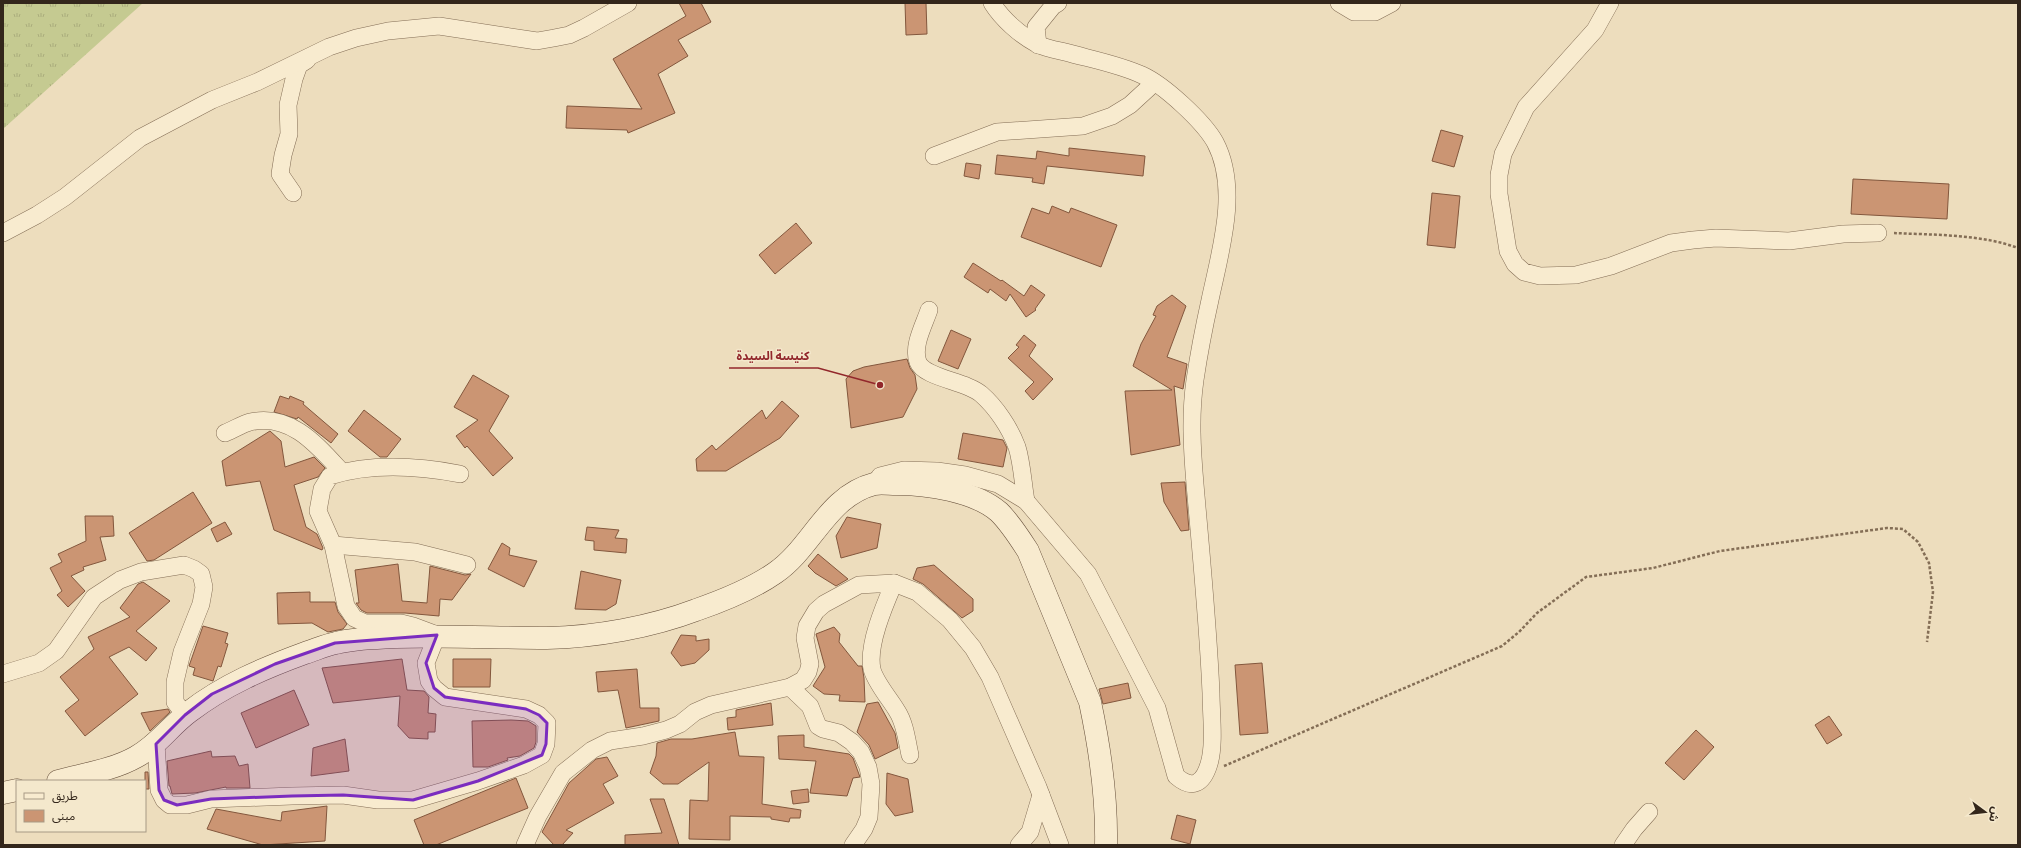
<svg xmlns="http://www.w3.org/2000/svg" width="2021" height="848" font-family="'Source Serif 4','Noto Sans Arabic',serif">
<defs>
<pattern id="grass-tufts" width="24" height="20" patternUnits="userSpaceOnUse"><rect width="24" height="20" fill="#c5ca91"/><path d="M3 7l-1-3M5 7V3M7 7l1-3M15 17l-1-3M17 17v-4M19 17l1-3" fill="none" stroke="#aaad7c"/></pattern>
</defs>
<rect width="100%" height="100%" fill="#edddbd"/>
<polygon fill="url(#grass-tufts)" points="3,3 143,3 3,129"/>
<g fill="#cb9573" stroke="#83573d">
<polygon points="679,3 701,3 711,22 678,40 688,56 658,74 675,113 628,133 627,130 566,128 567,106 642,109 613,59 686,16"/>
<polygon points="905,3 926,3 927,34 906,35"/>
<polygon points="1441,130 1463,136 1454,167 1432,161"/>
<polygon points="1069,148 1145,156 1143,176 1047,166 1044,184 1032,182 1033,178 995,174 997,155 1036,159 1037,151 1069,156"/>
<polygon points="966,163 981,165 979,179 964,176"/>
<polygon points="1853,179 1949,184 1947,219 1851,214"/>
<polygon points="1432,193 1460,196 1455,248 1427,245"/>
<polygon points="1052,206 1069,213 1071,208 1117,225 1101,267 1021,237 1032,208 1049,214"/>
<polygon points="796,223 812,243 775,274 759,255"/>
<polygon points="973,263 1001,281 1002,280 1024,296 1031,285 1045,295 1035,309 1036,310 1026,317 1010,294 1006,301 990,289 988,293 964,277"/>
<polygon points="1172,295 1186,306 1167,357 1187,364 1183,389 1174,386 1180,445 1131,455 1125,391 1172,390 1133,366 1141,344 1156,316 1153,315 1157,306"/>
<polygon points="951,330 971,339 958,369 938,361"/>
<polygon points="1024,335 1036,345 1029,356 1053,379 1033,400 1025,391 1034,382 1008,358 1019,347 1016,345"/>
<polygon points="907,359 910,368 915,375 917,389 903,417 851,428 846,379 853,371 864,367"/>
<polygon points="473,375 509,396 489,431 513,458 493,476 467,446 465,448 456,436 478,420 454,407"/>
<polygon points="280,396 289,399 290,396 304,402 303,404 338,434 331,443 298,417 297,419 274,412"/>
<polygon points="782,401 799,416 780,438 726,471 697,471 696,459 712,445 716,450 762,410 766,419"/>
<polygon points="364,410 401,439 387,457 380,457 348,431"/>
<polygon points="270,431 281,441 285,467 314,457 325,468 318,477 294,485 306,527 317,534 323,548 322,550 274,530 260,481 226,486 222,461"/>
<polygon points="963,433 1003,440 1007,448 1003,467 958,459"/>
<polygon points="1185,482 1189,530 1181,531 1164,502 1161,483"/>
<polygon points="193,492 212,523 154,560 147,561 129,533"/>
<polygon points="85,516 113,516 114,536 100,537 106,560 83,567 84,570 71,576 85,591 68,607 57,595 62,591 50,568 62,562 58,554 86,541"/>
<polygon points="847,517 881,524 877,548 841,558 836,536"/>
<polygon points="225,522 232,534 217,542 211,529"/>
<polygon points="587,527 619,530 615,538 627,539 626,553 594,550 594,541 585,540"/>
<polygon points="502,543 510,548 509,555 537,561 524,587 488,569"/>
<polygon points="818,554 848,579 836,586 815,573 808,566"/>
<polygon points="398,564 402,601 427,603 430,566 465,575 471,574 452,600 440,599 439,616 405,613 367,613 361,610 356,603 359,603 355,570"/>
<polygon points="934,565 973,599 973,611 962,618 923,584 913,579 917,568"/>
<polygon points="581,571 621,580 616,604 606,610 575,609"/>
<polygon points="143,582 170,601 136,631 157,648 146,661 129,647 109,657 138,694 85,736 65,711 79,700 60,677 94,649 88,637 130,617 120,608 138,584"/>
<polygon points="310,592 310,602 335,602 338,612 347,624 343,629 328,632 312,623 278,624 277,593"/>
<polygon points="203,626 228,633 225,643 228,644 221,667 218,666 213,681 193,675 195,668 189,666"/>
<polygon points="834,627 840,634 839,642 858,666 862,666 864,678 865,702 839,701 840,695 824,694 813,686 825,667 816,634"/>
<polygon points="681,635 696,636 696,641 709,639 709,650 695,663 681,666 671,653"/>
<polygon points="402,659 407,690 424,691 429,697 428,713 436,714 435,732 428,732 428,739 409,738 398,726 400,696 333,703 322,668"/>
<polygon points="453,659 491,659 490,687 453,687"/>
<polygon points="1262,663 1268,733 1240,735 1235,665"/>
<polygon points="637,669 640,708 659,708 659,721 626,728 618,690 598,692 596,672"/>
<polygon points="1128,683 1131,698 1103,704 1099,689"/>
<polygon points="294,690 309,725 256,748 241,713"/>
<polygon points="878,702 895,733 898,748 875,759 869,745 857,732 867,704"/>
<polygon points="771,703 773,725 728,730 727,718 736,717 736,710"/>
<polygon points="168,709 170,712 150,731 141,713"/>
<polygon points="1829,716 1842,735 1827,744 1815,725"/>
<polygon points="511,720 528,721 536,726 536,742 534,748 520,756 507,758 508,760 488,767 473,767 472,721"/>
<polygon points="1696,730 1714,747 1684,780 1665,763"/>
<polygon points="735,732 739,756 764,757 762,804 801,810 800,818 790,818 789,822 771,819 771,817 730,816 730,840 689,839 690,800 708,801 709,762 678,784 663,784 650,773 656,756 657,743 671,739 692,739"/>
<polygon points="804,735 804,747 849,754 853,758 860,777 853,778 847,796 810,793 816,761 779,759 778,736"/>
<polygon points="345,739 349,771 311,776 313,748"/>
<polygon points="211,751 212,757 235,756 239,766 248,764 250,788 226,788 226,787 195,793 172,794 170,786 169,786 167,761"/>
<polygon points="607,757 618,776 603,784 614,803 566,830 573,833 562,845 554,845 542,832 569,783 596,759"/>
<polygon points="145,772 148,772 149,789 145,789"/>
<polygon points="887,773 908,779 913,812 895,816 886,804"/>
<polygon points="516,778 528,808 436,845 424,845 414,820"/>
<polygon points="808,789 809,802 793,804 791,791"/>
<polygon points="650,799 664,799 679,845 625,845 625,835 662,833"/>
<polygon points="327,806 325,841 263,845 207,829 216,809 281,821 282,812"/>
<polygon points="1177,815 1196,820 1190,844 1171,839"/>
</g>
<g fill="none" stroke-linecap="round" stroke-linejoin="round">
<g stroke="#846e56" stroke-width="18">
<g id="minor">
<polyline points="1339,3 1354,12 1375,12 1392,3"/>
<polyline points="1610,3 1595,30 1526,107 1503,154 1499,175 1499,194 1508,251 1515,264 1524,272 1540,276 1576,275 1611,266 1671,243 1693,240 1716,238 1789,241 1843,234 1878,233"/>
<polyline points="1038,45 1036,27 1053,6 1058,3"/>
<polyline points="934,156 997,132 1083,126 1112,116 1130,105 1154,83"/>
<polyline points="293,193 280,174 283,155 289,134 288,105 294,79 299,65 307,60"/>
<polyline points="3,233 37,215 65,197 140,138 212,100 257,82 329,47 356,38 388,31 439,26 537,41 554,38 569,35 584,28 628,3"/>
<path d="M929,310C924,325 912,346 918,362C924,378 966,381 981,394C996,407 1010,428 1017,447C1022,463 1023,484 1026,501"/>
<path d="M225,433C233,430 242,424 250,422C291,413 317,445 342,472"/>
<path d="M875,484L880,476L904,470L937,471L965,475L998,484L1026,501L1088,574L1157,708L1176,776C1192,790 1203,784 1209,764C1215,744 1211,714 1211,693C1208,623 1201,554 1195,484C1192,449 1190,415 1195,380C1199,353 1204,327 1210,300C1220,252 1240,189 1215,142C1203,121 1164,85 1142,75C1118,64 1090,59 1065,52C1056,50 1045,48 1037,44C1020,35 1002,19 992,3"/>
<polyline points="333,545 415,552 467,565"/>
<polyline points="894,583 917,592 950,620 973,648 990,677 1038,787 1060,845"/>
<polyline points="3,674 39,663 56,651 94,597 120,580 141,572 184,565 194,569 201,574 204,587 201,604 182,652 175,682 175,702 185,715"/>
<polyline points="790,687 810,706 818,726 823,729 839,733 852,742 861,752 868,767 871,784 869,817 864,829 853,845"/>
<path d="M156,744L159,790L164,800L170,805H187L211,799L292,796L343,795L378,800H413L478,781L524,765L542,755L546,744L547,723L539,715L526,709L445,697L434,688L429,681L426,663L437,635L413,626L401,623H365L354,618L346,606L333,545L318,511L322,489L330,476C371,463 418,466 460,474"/>
<path d="M525,845L538,816L563,773L592,750L610,741L643,736L666,730L680,724L695,712L711,705L790,687L803,680L808,672L810,664L805,638L807,626L816,611L824,604L859,585L894,583C885,604 867,645 872,669C875,682 890,699 897,711C905,723 907,741 910,755"/>
<polyline points="1019,845 1030,832 1041,795"/>
<polyline points="1623,845 1634,829 1649,812"/>
</g>
</g>
<g stroke="#664f3a" stroke-width="23">
<g id="secondary">
<path d="M58,781C84,774 113,770 136,757C158,745 170,726 189,712C224,685 264,668 305,653C315,650 325,645 336,643C355,638 376,638 395,637C446,635 496,638 547,638C596,637 651,627 696,610C722,601 752,589 775,573C812,548 827,496 874,484C881,483 889,484 896,484C927,484 975,491 999,512C1011,524 1019,537 1028,551L1090,702C1100,749 1107,797 1106,845"/>
<polyline points="3,793 17,790"/>
</g>
</g>
<g stroke="#846e56" stroke-width="2.5" stroke-dasharray="3 2" stroke-linecap="butt">
<path d="M1894,233C1933,235 1981,234 2018,248"/>
<polyline points="1224,766 1502,646 1519,632 1537,613 1586,577 1653,568 1720,551 1887,528 1903,529 1918,542 1929,563 1933,592 1927,642"/>
</g>
<use href="#minor" stroke="#f8ebcf" stroke-width="17"/>
<use href="#secondary" stroke="#f8ebcf" stroke-width="22"/>
</g>
<path fill="#7b2cbf" fill-opacity="0.2" stroke="#7b2cbf" stroke-width="3" stroke-linejoin="round" d="M437,635L426,663L434,688L445,697L526,709L539,715L547,723L546,744L542,755L478,781L413,800L343,795L292,796L211,799L177,805L164,800L159,790L156,744L185,715L212,694L275,664L335,643Z"/>
<path fill="none" stroke="#92272b" stroke-width="1.5" d="M880 385L818 368H729"/>
<circle fill="#92272b" stroke="#f4e8cc" stroke-width="1.5" cx="880" cy="385" r="4"/>
<g font-size="12" text-anchor="middle" font-weight="bold" fill="#92272b" stroke="#f4e8cc" stroke-width="3" stroke-linejoin="round" paint-order="stroke">
<text x="773" y="360">كنيسة السيدة</text>
</g>
<rect width="2021" height="848" fill="none" stroke="#33261b" stroke-width="8"/>
<rect x="16" y="780" width="130" height="52" fill="#f4e8cc" stroke="#a79a85"/>
<rect x="24" y="793" width="20" height="6" fill="#f8ebcf" stroke="#a79a85"/>
<text x="52" y="800" font-size="12" fill="#33261b">طريق</text>
<rect x="24" y="810" width="20" height="12" fill="#cb9573" stroke="#a79a85"/>
<text x="52" y="820" font-size="12" fill="#33261b">مبنى</text>
<g transform="translate(1985 812) rotate(105)" stroke="#f4e8cc" stroke-width="3" paint-order="stroke">
<path d="M0-3L7 15L0 10L-7 15Z" fill="#33261b"/>
<text y="-6" font-size="11" font-weight="bold" text-anchor="middle" fill="#33261b">ش</text>
</g>
</svg>
